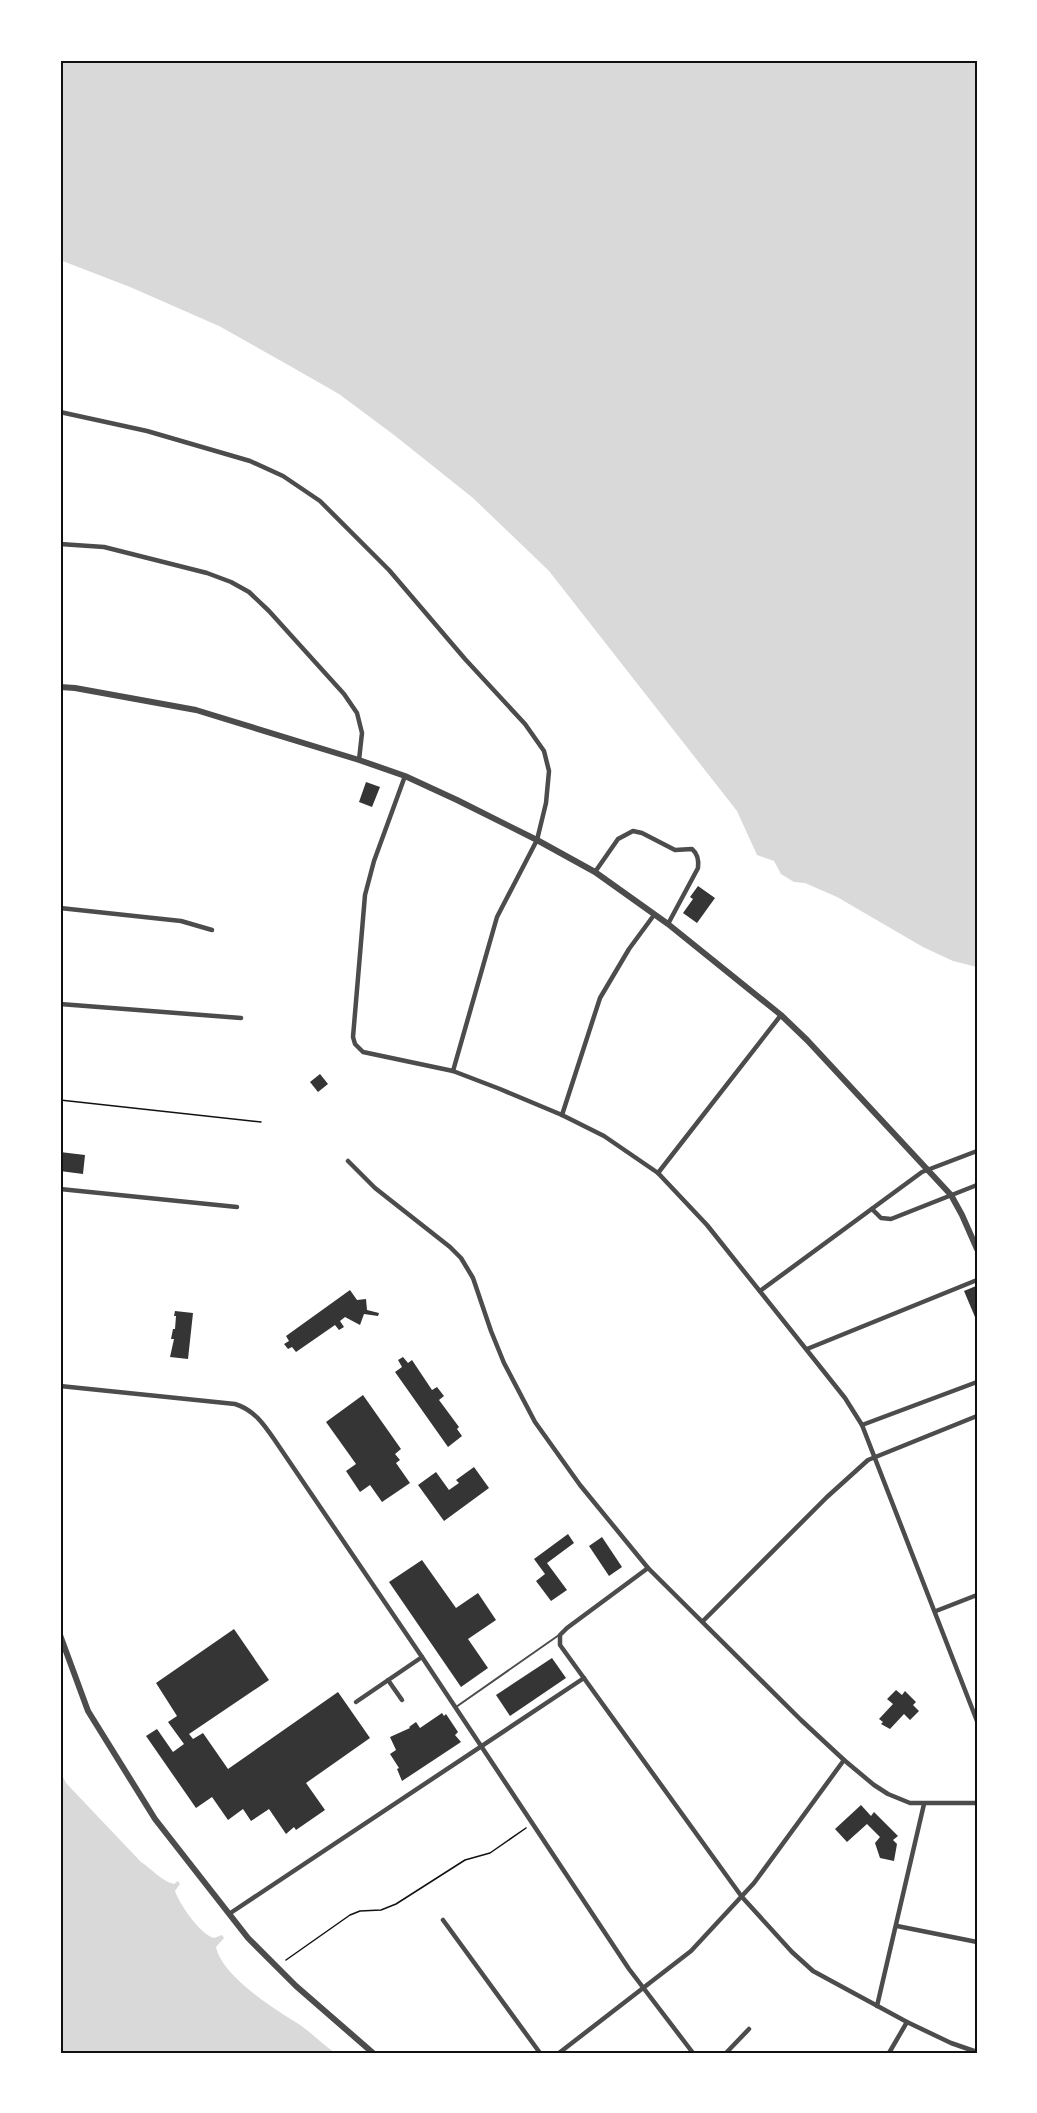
<svg xmlns="http://www.w3.org/2000/svg" width="1037" height="2113" font-family="'Public Sans',sans-serif">
<rect width="100%" height="100%" fill="#fff"/>
<g fill="#d9d9d9">
<polygon points="60,60 977,60 977,967 953,961 923,947 837,897 805,883 794,882 781,874 774,861 757,855 737,811 549,571 473,498 394,435 339,394 290,366 219,326 130,287 60,260"/>
<path d="M60,1771L66,1783L141,1862C152,1869 161,1881 174,1884L178,1881L180,1884L175,1891C180,1905 200,1934 214,1938L222,1935L224,1938L216,1947C222,1976 273,2008 297,2023C311,2032 322,2044 335,2053H60Z"/>
</g>
<g fill="#353535">
<polygon points="366,782 380,787 372,807 359,802"/>
<polygon points="698,886 715,898 697,923 683,913 693,899 690,897"/>
<polygon points="320,1074 328,1084 318,1092 310,1082"/>
<polygon points="60,1152 85,1155 83,1174 60,1171"/>
<polygon points="976,1286 977,1316 975,1317 964,1291"/>
<polygon points="350,1290 357,1300 366,1299 367,1310 379,1313 378,1316 364,1314 360,1325 345,1317 340,1321 344,1327 339,1330 335,1325 296,1352 292,1347 288,1349 284,1344 289,1341 286,1336"/>
<polygon points="175,1311 193,1313 188,1359 170,1357 174,1339 171,1339 173,1329 175,1329 176,1316 174,1316"/>
<polygon points="403,1357 408,1363 412,1360 432,1390 437,1387 444,1396 439,1400 459,1427 457,1429 462,1436 448,1447 395,1372 402,1367 398,1360"/>
<polygon points="363,1395 401,1449 395,1454 400,1460 396,1463 410,1483 382,1502 370,1485 360,1492 346,1471 356,1464 326,1422"/>
<polygon points="474,1467 489,1488 444,1521 418,1485 436,1472 449,1490 459,1483 456,1480"/>
<polygon points="568,1534 574,1543 547,1563 567,1590 551,1601 536,1581 545,1574 534,1559"/>
<polygon points="602,1537 622,1567 609,1576 589,1546"/>
<polygon points="422,1560 456,1608 478,1593 496,1620 468,1639 488,1668 461,1687 389,1582"/>
<polygon points="234,1629 269,1680 189,1734 193,1739 203,1733 228,1769 338,1692 370,1738 306,1783 325,1810 296,1830 294,1827 286,1834 269,1809 251,1821 243,1809 228,1820 212,1797 196,1808 146,1736 157,1729 173,1752 184,1744 168,1722 177,1716 156,1683"/>
<polygon points="552,1658 566,1678 510,1716 496,1695"/>
<polygon points="896,1690 902,1695 905,1691 916,1702 913,1705 919,1711 910,1720 904,1714 890,1729 881,1724 883,1722 879,1719 893,1704 887,1699"/>
<polygon points="442,1713 444,1716 446,1714 458,1732 455,1735 461,1742 402,1781 397,1769 399,1768 390,1754 396,1750 390,1737 410,1728 409,1727 416,1722 420,1728"/>
<polygon points="861,1805 871,1816 874,1812 898,1836 893,1840 897,1844 894,1861 880,1858 875,1843 880,1837 867,1824 847,1842 835,1829"/>
</g>
<g fill="none" stroke-linecap="round" stroke-linejoin="round">
<g stroke="#111" stroke-width="1.5">
<polyline points="60,1100 261,1122"/>
<polyline points="286,1960 350,1915 360,1911 381,1910 396,1904 465,1860 490,1853 526,1828"/>
</g>
<polyline stroke="#4c4c4c" stroke-width="2" points="456,1707 559,1635"/>
<g stroke="#4c4c4c" stroke-width="4.5">
<polyline points="60,412 147,431 250,461 283,476 320,501 389,570 465,659 525,724 544,751 549,771 546,803 537,840 497,917 453,1071"/>
<polyline points="60,544 104,547 207,573 231,582 249,592 269,611 344,694 357,713 362,733 359,760"/>
<polyline points="405,776 374,861 365,895 353,1037 355,1044 363,1052 453,1071 500,1089 562,1115 604,1136 658,1173 707,1225 845,1398 862,1425 977,1721"/>
<path d="M595,872L618,839L633,831L642,833L675,850L692,849C698,854 699,860 698,868L668,924"/>
<polyline points="60,908 181,921 212,930"/>
<polyline points="60,1004 241,1018"/>
<polyline points="562,1115 600,998 629,949 654,915"/>
<polyline points="348,1161 375,1188 450,1247 461,1258 473,1278 491,1331 504,1363 535,1422 580,1485 648,1568 801,1720 844,1760 874,1785 888,1794 910,1803 977,1803"/>
<polyline points="658,1173 781,1015"/>
<polyline points="60,1189 237,1207"/>
<polyline points="872,1209 881,1218 891,1219 977,1185"/>
<polyline points="760,1291 922,1172 977,1151"/>
<polyline points="807,1349 977,1280"/>
<path d="M60,1386L235,1404C255,1410 265,1426 276,1442L422,1657L629,1969L693,2053"/>
<polyline points="862,1425 977,1382"/>
<polyline points="648,1568 567,1628 560,1635 560,1645 742,1897 792,1952 813,1971 907,2022 951,2043 977,2052"/>
<polyline points="936,1611 977,1595"/>
<polyline points="703,1621 827,1497 868,1460 977,1416"/>
<polyline points="388,1680 402,1700"/>
<polyline points="356,1702 422,1657"/>
<polyline points="229,1914 584,1678"/>
<polyline points="443,1920 540,2053"/>
<polyline points="897,1926 977,1942"/>
<polyline points="877,2006 924,1804"/>
<polyline points="559,2053 691,1951 754,1883 844,1760"/>
<polyline points="726,2053 749,2029"/>
<polyline points="889,2053 907,2022"/>
</g>
<g stroke="#4c4c4c" stroke-width="6">
<polyline points="60,687 75,688 196,710 359,760 405,776 457,800 537,840 595,872 668,924 781,1015 807,1040 951,1195 962,1215 977,1249"/>
<polyline points="60,1635 88,1711 155,1819 248,1938 296,1986 373,2053"/>
</g>
</g>
<rect width="1037" height="2113" fill="none" stroke="#ffffff" stroke-width="123"/>
<rect x="62" y="62" width="914" height="1990" fill="none" stroke="#111" stroke-width="2"/>
</svg>
